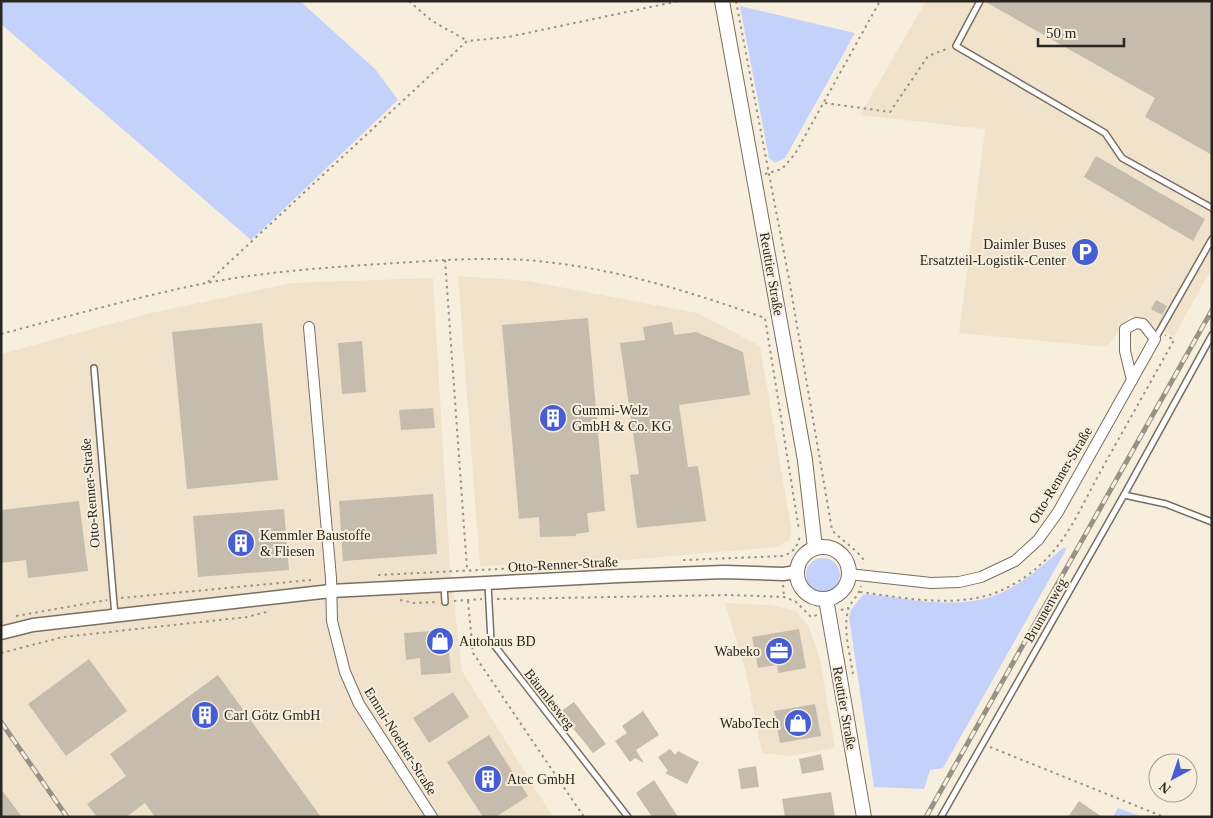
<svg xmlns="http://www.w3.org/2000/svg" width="1213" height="818" font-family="Georgia,serif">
<rect width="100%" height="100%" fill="#f8eedd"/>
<g fill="#f1e2cc">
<polygon points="926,1 1212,1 1212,268 1174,336 1131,315 1107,347 959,333 985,129 860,115"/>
<polygon points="458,276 528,281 697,313 760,346 791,528 790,540 776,547 626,560 480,566"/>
<polygon points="433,278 450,567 462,671 553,817 1,817 1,354 147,314 292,283"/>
<polygon points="725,603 771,605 796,611 809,627 820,659 835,748 790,756 762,753 746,672"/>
</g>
<g fill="#c4d1fa">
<polygon points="1,1 300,1 375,69 398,100 251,240 1,24"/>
<polygon points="740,6 855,33 785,158 775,163 769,158"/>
<path d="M1063,548H1067L943,768L930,770L924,789L874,787L849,617L851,610L863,595L867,594C911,599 959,611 1001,593C1024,583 1044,564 1063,548Z"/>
<circle cx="823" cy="575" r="17"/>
<polygon points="1118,808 1143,817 1113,817"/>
</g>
<g fill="#c6bcad">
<polygon points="984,1 1212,1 1212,155 1145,117 1155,98"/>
<polygon points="1096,156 1205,219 1193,241 1084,177"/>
<polygon points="1156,300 1167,306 1162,315 1151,309"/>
<polygon points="588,318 605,511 587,513 589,532 576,534 576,536 540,537 539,517 519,519 502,325"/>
<polygon points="672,322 674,335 696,332 743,352 750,395 679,405 688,467 698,466 706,521 637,528 630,475 639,474 620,343 645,340 643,327"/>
<polygon points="262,323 278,480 187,489 172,332"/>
<polygon points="362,341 366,392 342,394 338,343"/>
<polygon points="433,408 435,428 401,430 399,410"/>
<polygon points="433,494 437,554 343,561 339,501"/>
<polygon points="79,501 88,571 28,578 26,560 1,563 1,510"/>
<polygon points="284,509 289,570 198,577 193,516"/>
<polygon points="799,629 806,668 778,673 777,665 758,668 752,637"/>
<polygon points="447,630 451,673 421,675 420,658 406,660 404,633"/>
<polygon points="89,659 127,711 66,756 28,704"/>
<polygon points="218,675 321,817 155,817 145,803 126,817 97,817 87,804 126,776 110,754"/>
<polygon points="453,692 469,717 429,743 413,718"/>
<polygon points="574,702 606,744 593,753 560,712"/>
<polygon points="815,704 821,736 780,743 774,711"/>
<polygon points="643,711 659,735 636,750 644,763 635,758 630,762 615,741 627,733 622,726"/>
<polygon points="489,735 528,796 496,817 483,817 447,762"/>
<polygon points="670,749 675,755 678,751 699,762 687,784 665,773 668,771 658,757"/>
<polygon points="821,754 824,770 802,774 799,759"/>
<polygon points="756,766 759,787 741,789 738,769"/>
<polygon points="654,780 678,817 652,817 636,793"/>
<polygon points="1,789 22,817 1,817"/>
<polygon points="831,792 835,817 785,817 782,799"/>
<polygon points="1079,801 1102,817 1068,817"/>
</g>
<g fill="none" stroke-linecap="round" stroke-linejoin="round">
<g stroke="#786f61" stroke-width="8">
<g id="service">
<polyline points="980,1 956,46 1105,133 1122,158 1212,208"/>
<polyline points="1155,339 1212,239"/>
<polyline points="94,368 115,616"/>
<polyline points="1124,495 1212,335"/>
<polyline points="488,584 491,641 628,817"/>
<polyline points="444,586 445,602"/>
<polyline points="941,817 1124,495 1166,504 1212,522"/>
</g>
</g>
<g stroke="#786f61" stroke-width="12">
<g id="minor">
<polygon points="1136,323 1143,324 1155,339 1132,380 1125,351 1125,329"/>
<polyline points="309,327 331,578 332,621 345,672 359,704 432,817"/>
<polyline points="849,574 931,583 959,582 981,577 1015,561 1038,540 1058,512 1132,380"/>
</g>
</g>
<g stroke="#786f61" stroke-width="15">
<polyline id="tertiary" points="1,633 33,625 331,591 619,576 724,572 783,574 797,572"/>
</g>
<g stroke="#786f61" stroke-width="16">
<g id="secondary">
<polyline points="722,1 805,460 815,548"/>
<circle cx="823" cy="573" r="26"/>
<polyline points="826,599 864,817"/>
</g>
</g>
<g stroke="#999286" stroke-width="2" stroke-dasharray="2.5 4" stroke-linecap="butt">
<polyline points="409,1 432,21 466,40"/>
<path d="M736,1L789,279L832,530C842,541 855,548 863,559V564"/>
<polyline points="825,103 890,112 928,56 949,48"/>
<polyline points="765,174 782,169 795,154 880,1"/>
<polyline points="445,260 467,569"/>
<polyline points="208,282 467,41 508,37 679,1"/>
<path d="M1,334C69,316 137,297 206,283C269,271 333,267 397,263C443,260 500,256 546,262C622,270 693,293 765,318L799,530"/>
<path d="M683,560L783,556C794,552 798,546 800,535"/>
<polyline points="378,575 580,565"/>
<polyline points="783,585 784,597"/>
<path d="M860,592C899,597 941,606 981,597C1009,591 1038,571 1056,548C1073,527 1085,500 1098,476C1123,431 1149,385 1174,340L1165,335"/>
<polyline points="121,598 311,580"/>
<polyline points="497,599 729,595 784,597 795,601 811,617 817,615"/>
<polyline points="400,600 414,603 437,602"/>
<polyline points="454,601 482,599"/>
<polyline points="468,601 473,653 584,817"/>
<polyline points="841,610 848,608"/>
<polyline points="16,616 107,600"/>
<polyline points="1,653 63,637 247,617 270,611"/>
<path d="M853,674C850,654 843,631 848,610C850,602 859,596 861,586"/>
<polyline points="990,747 1164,817"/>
</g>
<use href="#service" stroke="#fff" stroke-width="5"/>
<use href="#minor" stroke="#fff" stroke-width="10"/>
<use href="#tertiary" stroke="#fff" stroke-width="12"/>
<use href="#secondary" stroke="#fff" stroke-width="14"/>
<g stroke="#989186" stroke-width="5">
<g id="rail">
<polyline points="1,722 67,817"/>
<polyline points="926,817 1212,310"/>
</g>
</g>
<use href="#rail" stroke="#f8eedd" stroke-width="3" stroke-dasharray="9" stroke-linecap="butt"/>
</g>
<defs>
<g id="parking-disc" transform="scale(1.4375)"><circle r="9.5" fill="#475ed2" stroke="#f8eedd"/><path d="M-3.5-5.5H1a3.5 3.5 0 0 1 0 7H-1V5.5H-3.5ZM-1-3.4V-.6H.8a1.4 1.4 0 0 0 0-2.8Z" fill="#fff"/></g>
<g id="building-disc" transform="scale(1.4375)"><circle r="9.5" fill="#475ed2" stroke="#f8eedd"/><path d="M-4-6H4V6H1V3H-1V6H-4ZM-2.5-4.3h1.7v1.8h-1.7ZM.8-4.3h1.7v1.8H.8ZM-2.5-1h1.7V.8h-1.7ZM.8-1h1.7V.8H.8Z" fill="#fff"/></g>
<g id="shop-disc" transform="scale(1.4375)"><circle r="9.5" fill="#475ed2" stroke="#f8eedd"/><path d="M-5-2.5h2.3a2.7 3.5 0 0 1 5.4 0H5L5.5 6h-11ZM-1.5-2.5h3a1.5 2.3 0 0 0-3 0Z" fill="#fff"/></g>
<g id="office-disc" transform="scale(1.4375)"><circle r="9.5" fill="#475ed2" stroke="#f8eedd"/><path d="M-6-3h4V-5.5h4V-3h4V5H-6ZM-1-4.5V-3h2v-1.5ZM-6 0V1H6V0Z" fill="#fff"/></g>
</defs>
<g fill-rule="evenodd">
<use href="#parking-disc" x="1085" y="252"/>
<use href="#building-disc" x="553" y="418"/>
<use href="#building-disc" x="241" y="543"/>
<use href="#shop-disc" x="440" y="641"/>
<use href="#office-disc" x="779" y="651"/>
<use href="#building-disc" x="205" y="715"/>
<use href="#shop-disc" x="798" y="723"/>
<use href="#building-disc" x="488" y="779"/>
</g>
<g text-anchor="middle" stroke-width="4" stroke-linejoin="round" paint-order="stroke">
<g font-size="14" fill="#292620" stroke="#f8eedd" text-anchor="start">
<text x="1066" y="249" text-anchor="end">Daimler Buses<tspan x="1066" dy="16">Ersatzteil-Logistik-Center</tspan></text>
<text x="572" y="415">Gummi-Welz<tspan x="572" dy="16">GmbH &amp; Co. KG</tspan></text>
<text x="260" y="540">Kemmler Baustoffe<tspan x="260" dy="16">&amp; Fliesen</tspan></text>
<text x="459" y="646">Autohaus BD</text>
<text x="760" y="656" text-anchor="end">Wabeko</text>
<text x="224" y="720">Carl Götz GmbH</text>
<text x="779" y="728" text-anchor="end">WaboTech</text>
<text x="507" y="784">Atec GmbH</text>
</g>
<g font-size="14" fill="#292620" stroke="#f8eedd">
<text transform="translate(772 274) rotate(80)" y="5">Reuttier Straße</text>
<text transform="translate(1060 475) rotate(-59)" y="5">Otto-Renner-Straße</text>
<text transform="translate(90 493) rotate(-95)" y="5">Otto-Renner-Straße</text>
<text transform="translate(563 564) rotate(-3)" y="5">Otto-Renner-Straße</text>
<text transform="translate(1045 610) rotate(-60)" y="5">Brunnenweg</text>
<text transform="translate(550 699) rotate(52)" y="5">Bäumlesweg</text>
<text transform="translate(845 708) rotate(80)" y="5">Reuttier Straße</text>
<text transform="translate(401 741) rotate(58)" y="5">Emmi-Noether-Straße</text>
</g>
</g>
<rect width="1213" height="818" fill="none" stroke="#292620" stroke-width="5"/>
<g transform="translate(1173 778) rotate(220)"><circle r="24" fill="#f8eedd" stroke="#a59e91"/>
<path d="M0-4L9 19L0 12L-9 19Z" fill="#475ed2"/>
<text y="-8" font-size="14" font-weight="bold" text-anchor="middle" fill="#292620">N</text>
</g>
<path d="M1038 38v8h86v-8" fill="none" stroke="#292620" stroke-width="2.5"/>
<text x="1046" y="38" font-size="15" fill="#292620" stroke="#f8eedd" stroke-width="4" paint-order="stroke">50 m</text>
</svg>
